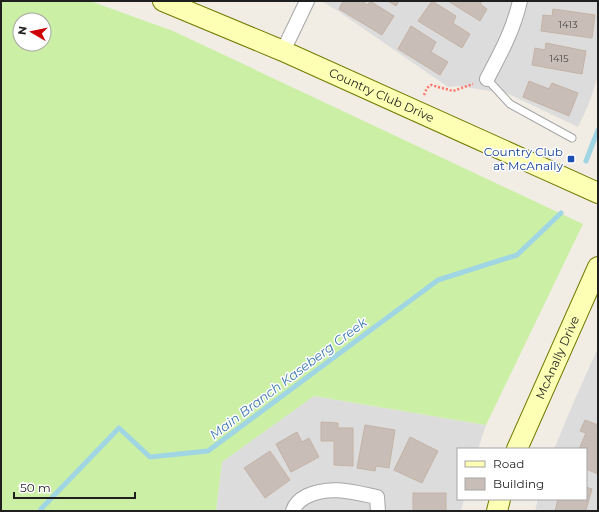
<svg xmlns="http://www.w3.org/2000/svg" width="599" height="512" font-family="Montserrat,sans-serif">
<rect width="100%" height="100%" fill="#f1ece4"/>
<g fill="#dddcdc">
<polygon points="321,1 598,1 598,75 596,82 588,106 578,127 509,94 459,86 448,87 338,11"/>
<polygon points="598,348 598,511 535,511 538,499 586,499 586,449 554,449 575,399"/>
<polygon points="314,396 486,425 478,449 458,449 458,499 464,499 461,511 216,511 222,462"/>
</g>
<path fill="#cbf0a5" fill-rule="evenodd" d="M1,1H90L173,31L583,224L486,425L314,396L222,462L216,511H1ZM20,20H44V44H20Z"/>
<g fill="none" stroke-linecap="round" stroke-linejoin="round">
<g stroke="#a0d5e3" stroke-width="5">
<polyline points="586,161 598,130"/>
<polyline points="41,511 41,509 119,428 150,457 208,451 438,280 517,255 561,213"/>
</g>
</g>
<g fill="#c9beb7" stroke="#c4b2a5">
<polygon points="343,1 361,1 368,5 370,1 394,16 382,35 339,9"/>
<polygon points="388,1 399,1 396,6"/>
<polygon points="432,1 456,16 453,23 470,34 462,48 418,21"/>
<polygon points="448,1 482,1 480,4 487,9 480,21"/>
<polygon points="553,9 595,15 592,38 541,31 543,15 552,16"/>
<polygon points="411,26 436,42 431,52 448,62 440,75 398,49"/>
<polygon points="546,43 586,51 582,74 532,65 535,48 545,50"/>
<polygon points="529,81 549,89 552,83 578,93 569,116 523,97"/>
<polygon points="585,420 598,425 598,474 586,469 586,449 579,449 586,433 580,431"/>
<polygon points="321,422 338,423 338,428 353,428 353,466 334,465 334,441 321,441"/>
<polygon points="365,425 395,430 389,468 376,466 375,471 357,468"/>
<polygon points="297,432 302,442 309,438 319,457 291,472 276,444"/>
<polygon points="410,437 438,451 422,483 394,470"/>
<polygon points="270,451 290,480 265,498 244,468"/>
<polygon points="586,487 592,489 586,510 590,511 555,511 558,499 586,499"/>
<rect x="413" y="493" width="33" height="18"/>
</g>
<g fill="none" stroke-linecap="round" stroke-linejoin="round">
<g stroke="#a6a6a6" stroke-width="9">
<polyline id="lane" points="487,79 510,104 572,138"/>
</g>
<g stroke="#a6a6a6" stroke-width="16">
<g id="street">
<polyline points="283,51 307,1"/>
<path d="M487,79C501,52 513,31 520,1"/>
<path d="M293,511C295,504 301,499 307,496C330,485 353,492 377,497L378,511"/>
</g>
</g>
<g stroke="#717c00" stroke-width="22">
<g id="secondary">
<path id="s1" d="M163,1L283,51L598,193"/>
<path id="s2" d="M517,449L598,267"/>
<polyline points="497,511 500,499"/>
</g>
</g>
<polyline stroke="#ff7367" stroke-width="2.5" stroke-dasharray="2 2" stroke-linecap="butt" points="424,95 427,88 431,85 453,91 473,84"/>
<use href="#lane" stroke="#fff" stroke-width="7"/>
<use href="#street" stroke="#fff" stroke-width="14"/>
<use href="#secondary" stroke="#fdffb4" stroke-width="20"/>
</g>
<rect fill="#1a4fb4" stroke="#fff" stroke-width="1.5" x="567" y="155" width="8" height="8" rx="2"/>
<g text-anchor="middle" stroke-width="3" stroke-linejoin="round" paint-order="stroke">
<g font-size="10" fill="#4a4745">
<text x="568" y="28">1413</text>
<text x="559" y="62">1415</text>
</g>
<g font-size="12" fill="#1f1f1f" stroke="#fff">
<text dy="4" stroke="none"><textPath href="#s1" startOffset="238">Country Club Drive</textPath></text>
<text dy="4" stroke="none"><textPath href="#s2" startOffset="100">McAnally Drive</textPath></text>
</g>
<g font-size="12" fill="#164399" stroke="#fff" text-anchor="end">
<text x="563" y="156">Country Club<tspan x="563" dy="14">at McAnally</tspan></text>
</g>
<g font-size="13" font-style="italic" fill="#3f7ab1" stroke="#fff">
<text transform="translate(288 378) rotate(-37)" y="5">Main Branch Kaseberg Creek</text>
</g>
</g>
<rect width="599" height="512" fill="none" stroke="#1f1f1f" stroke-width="4"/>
<rect x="457" y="448" width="130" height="52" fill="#ffffff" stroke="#a5a5a5"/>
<rect x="465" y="461" width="20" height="6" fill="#fdffb4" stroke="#a5a5a5"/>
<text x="493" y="468" font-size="12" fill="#1f1f1f">Road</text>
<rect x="465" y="478" width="20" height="12" fill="#c9beb7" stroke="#a5a5a5"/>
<text x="493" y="488" font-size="12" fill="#1f1f1f">Building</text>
<g transform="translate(32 32) rotate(279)"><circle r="19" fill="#ffffff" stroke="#a5a5a5"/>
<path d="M0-3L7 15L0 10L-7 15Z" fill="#ce0005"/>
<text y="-6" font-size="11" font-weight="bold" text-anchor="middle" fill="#1f1f1f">N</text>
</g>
<path d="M14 492v6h121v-6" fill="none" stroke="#1f1f1f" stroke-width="2"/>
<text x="20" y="492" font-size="12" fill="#1f1f1f" stroke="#ffffff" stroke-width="3" paint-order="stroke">50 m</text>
</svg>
